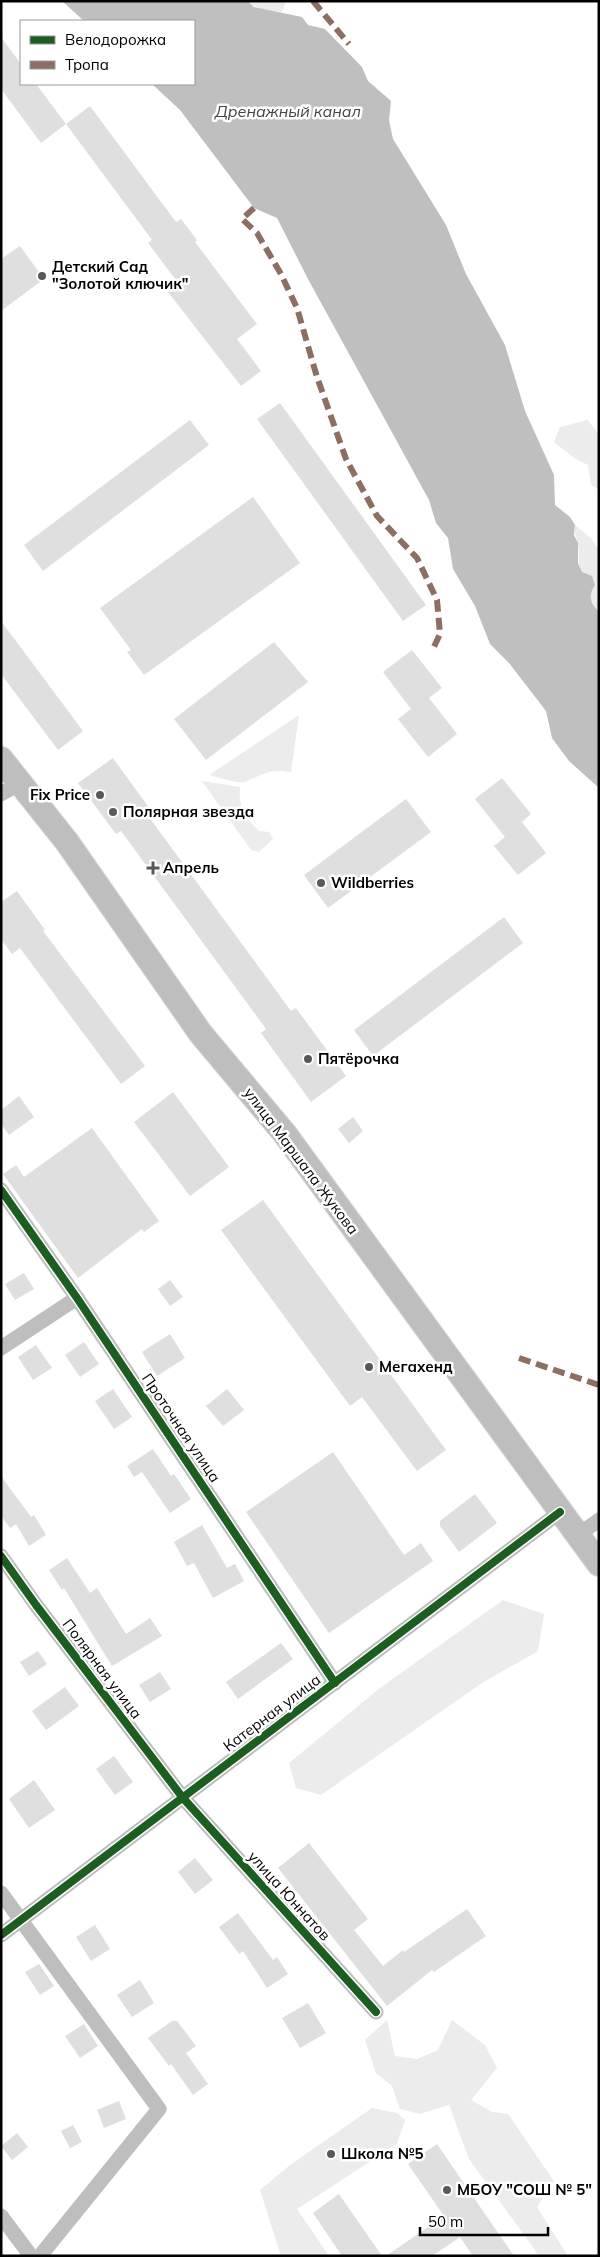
<svg xmlns="http://www.w3.org/2000/svg" width="600" height="2257" font-family="Mulish,sans-serif">
<rect width="100%" height="100%" fill="#fff"/>
<g fill="#ececec">
<path d="M248,1H286L282,12C269,10 258,11 248,1Z"/>
<polygon points="588,420 599,435 599,489 591,485 588,465 574,458 554,442 560,427"/>
<path d="M575,525L592,539L599,551V612C590,602 588,597 595,585L592,576L582,572C577,562 580,555 578,545C577,538 574,533 575,525Z"/>
<path d="M299,715L291,772C270,768 264,774 245,782C239,784 216,777 209,775Z"/>
<path d="M202,781L240,787C238,807 245,818 259,831L269,832L273,839L259,852L251,850Z"/>
<polygon points="503,1600 544,1614 538,1651 482,1683 321,1795 296,1788 289,1763 380,1688"/>
<polygon points="387,2020 395,2056 417,2059 438,2050 452,2020 485,2045 497,2068 471,2100 492,2112 508,2114 554,2181 537,2207 568,2256 538,2256 535,2250 469,2159 449,2105 420,2114 400,2109 392,2086 376,2073 365,2040"/>
<polygon points="372,2108 397,2113 405,2120 397,2144 297,2209 329,2256 281,2256 260,2190 290,2165"/>
</g>
<path fill="#bfbfbf" d="M62,1H248L254,7L302,17L308,25L325,29L362,67L368,81L391,101L389,120L393,139L446,225L466,274L505,345L525,411L554,475L555,505L570,517L575,525L574,535L578,543V563L582,572L592,576L595,585C588,596 590,603 599,612V788L569,761L552,738L546,711L509,663L490,644L475,606L453,569L448,538L436,523L429,500L308,279L277,218L254,208L180,110L152,84H194V21H84Z"/>
<g fill="#dfdfdf">
<polygon points="1,37 21,64 21,84 36,84 66,124 41,143 1,89"/>
<polygon points="90,106 176,222 181,219 197,240 195,242 257,324 237,339 261,371 241,386 168,292 179,284 148,243 152,240 66,124"/>
<polygon points="20,246 44,279 1,311 1,259"/>
<polygon points="280,403 426,605 403,621 257,419"/>
<polygon points="190,420 209,445 43,571 24,545"/>
<polygon points="253,497 300,563 144,675 127,652 131,650 100,608"/>
<polygon points="1,621 83,731 58,750 1,674"/>
<polygon points="274,642 308,682 206,760 174,719"/>
<polygon points="412,650 442,688 429,698 457,734 428,757 398,719 411,709 383,672"/>
<polygon points="113,758 150,809 146,813 291,1011 296,1008 346,1076 311,1102 261,1033 266,1029 121,831 116,834 78,783"/>
<polygon points="502,778 531,814 522,822 546,853 518,875 494,846 505,837 475,799"/>
<polygon points="406,799 431,832 328,908 304,875"/>
<polygon points="17,891 45,930 43,931 145,1066 121,1084 20,948 12,954 1,939 1,902"/>
<polygon points="504,917 523,943 373,1056 354,1030"/>
<polygon points="173,1092 229,1167 190,1196 134,1122"/>
<polygon points="19,1096 34,1117 9,1135 1,1124 1,1110"/>
<polygon points="353,1117 363,1131 349,1143 338,1129"/>
<polygon points="92,1128 159,1221 144,1232 142,1229 78,1278 3,1174 16,1165 24,1177"/>
<polygon points="263,1200 446,1450 417,1471 362,1397 350,1406 221,1230"/>
<polygon points="24,1273 34,1289 15,1300 5,1284"/>
<polygon points="170,1280 183,1297 170,1306 158,1289"/>
<polygon points="170,1334 185,1358 157,1376 142,1352"/>
<polygon points="84,1342 99,1364 80,1377 65,1355"/>
<polygon points="36,1345 52,1368 33,1380 18,1357"/>
<polygon points="113,1389 132,1417 114,1429 95,1401"/>
<polygon points="227,1389 244,1410 223,1426 206,1406"/>
<polygon points="153,1449 171,1476 174,1474 191,1499 170,1513 142,1472 134,1477 127,1466"/>
<polygon points="333,1452 404,1555 421,1543 433,1561 329,1633 246,1512"/>
<polygon points="1,1476 31,1517 34,1515 46,1535 29,1546 16,1524 10,1528 1,1516"/>
<polygon points="475,1494 497,1523 459,1552 440,1526 440,1521"/>
<polygon points="202,1525 227,1568 235,1564 244,1581 213,1598 194,1563 187,1566 174,1542"/>
<polygon points="67,1558 90,1593 97,1588 126,1634 150,1618 162,1636 112,1666 64,1588 62,1590 49,1570"/>
<polygon points="281,1643 293,1659 238,1699 226,1682"/>
<polygon points="38,1651 47,1664 29,1676 20,1662"/>
<polygon points="160,1672 171,1689 150,1702 139,1685"/>
<polygon points="65,1687 79,1706 46,1730 32,1711"/>
<polygon points="114,1756 133,1782 115,1795 96,1769"/>
<polygon points="34,1780 55,1810 29,1828 9,1799"/>
<polygon points="309,1843 368,1919 354,1930 383,1966 403,1950 404,1952 467,1909 486,1936 434,1972 432,1970 387,2006 278,1868"/>
<polygon points="195,1858 213,1880 195,1894 178,1872"/>
<polygon points="238,1913 273,1960 277,1957 288,1974 267,1988 243,1951 239,1954 219,1927"/>
<polygon points="95,1925 110,1949 91,1961 76,1937"/>
<polygon points="39,1964 54,1986 40,1995 25,1972"/>
<polygon points="140,1980 154,2003 132,2017 117,1995"/>
<polygon points="308,2003 326,2033 300,2048 282,2018"/>
<polygon points="172,2021 177,2021 196,2046 186,2053 208,2084 193,2095 171,2064 169,2066 148,2038"/>
<polygon points="84,2024 98,2046 80,2058 65,2036"/>
<polygon points="119,2101 126,2119 104,2128 97,2110"/>
<polygon points="73,2125 82,2142 70,2148 61,2131"/>
<polygon points="17,2133 28,2147 12,2160 1,2146"/>
<polygon points="437,2144 514,2256 473,2256 460,2237 432,2256 386,2256 444,2216 408,2164"/>
<polygon points="339,2194 382,2256 342,2256 313,2213"/>
</g>
<g fill="none" stroke-linecap="round" stroke-linejoin="round">
<g stroke="#dbdbdb" stroke-width="26">
<polyline id="primary" points="1,759 67,842 201,1034 285,1134 599,1564"/>
</g>
<g stroke="#bebebe" stroke-width="15">
<polyline points="1,794 21,783"/>
<polyline points="1,1190 77,1298 335,1683"/>
<polyline points="1,1348 77,1298"/>
<polyline points="577,1536 599,1520"/>
<polyline points="1,1556 36,1605 183,1798 376,2012"/>
<polyline points="1,1893 159,2109 40,2256"/>
<polyline points="1,1935 560,1512"/>
<polyline points="1,2216 31,2256"/>
</g>
<use href="#primary" stroke="#bebebe" stroke-width="24"/>
<g stroke="#8d6e63" stroke-width="6" stroke-dasharray="12 6" stroke-linecap="butt">
<polyline points="313,1 349,44"/>
<polyline points="254,208 242,219 257,233 281,274 297,308 317,377 346,459 377,516 417,558 437,600 440,634 433,649"/>
<polyline points="519,1358 599,1385"/>
</g>
<g stroke="#fff" stroke-width="11">
<g id="cycleway">
<polyline points="1,1190 77,1298 335,1683"/>
<polyline points="1,1556 36,1605 183,1798 376,2012"/>
<polyline points="1,1935 560,1512"/>
</g>
</g>
<use href="#cycleway" stroke="#1b5e20" stroke-width="8"/>
</g>
<g fill="#595959" stroke="#fff" stroke-width="2">
<circle cx="42" cy="276" r="5"/>
<circle cx="100" cy="795" r="5"/>
<circle cx="113" cy="812" r="5"/>
<path d="M150.5 860.5h5v5h5v5h-5v5h-5v-5h-5v-5h5z"/>
<circle cx="321" cy="883" r="5"/>
<circle cx="308" cy="1059" r="5"/>
<circle cx="369" cy="1367" r="5"/>
<circle cx="331" cy="2154" r="5"/>
<circle cx="447" cy="2190" r="5"/>
</g>
<g text-anchor="middle" stroke-width="5" stroke-linejoin="round" paint-order="stroke">
<g font-size="15" font-weight="bold" fill="#000" stroke="#fff" text-anchor="start">
<text x="52" y="272">Детский Сад<tspan x="52" dy="17">"Золотой ключик"</tspan></text>
<text x="90" y="800" text-anchor="end">Fix Price</text>
<text x="123" y="817">Полярная звезда</text>
<text x="163" y="873">Апрель</text>
<text x="331" y="888">Wildberries</text>
<text x="318" y="1064">Пятёрочка</text>
<text x="379" y="1372">Мегахенд</text>
<text x="341" y="2159">Школа №5</text>
<text x="457" y="2195">МБОУ "СОШ № 5"</text>
</g>
<g font-size="15" fill="#000" stroke="#fff">
<text transform="translate(301 1161) rotate(53)" y="5">улица Маршала Жукова</text>
<text transform="translate(181 1428) rotate(56)" y="5">Проточная улица</text>
<text transform="translate(102 1669) rotate(53)" y="5">Полярная улица</text>
<text transform="translate(272 1713) rotate(-37)" y="5">Катерная улица</text>
<text transform="translate(289 1896) rotate(48)" y="5">улица Юннатов</text>
</g>
<g font-size="16" font-style="italic" fill="#444" stroke="#fff">
<text x="288" y="117">Дренажный канал</text>
</g>
</g>
<rect width="600" height="2257" fill="none" stroke="#000000" stroke-width="5"/>
<rect x="20" y="20" width="175" height="65" fill="#ffffff" stroke="#999999"/>
<rect x="30" y="36" width="25" height="8" fill="#1b5e20" stroke="#999999"/>
<text x="65" y="45" font-size="15" fill="#000000">Велодорожка</text>
<rect x="30" y="61" width="25" height="8" fill="#8d6e63" stroke="#999999"/>
<text x="65" y="70" font-size="15" fill="#000000">Тропа</text>
<path d="M420 2227v8h128v-8" fill="none" stroke="#000000" stroke-width="2.5"/>
<text x="428" y="2227" font-size="15" fill="#000000" stroke="#ffffff" stroke-width="4" paint-order="stroke">50 m</text>
</svg>
